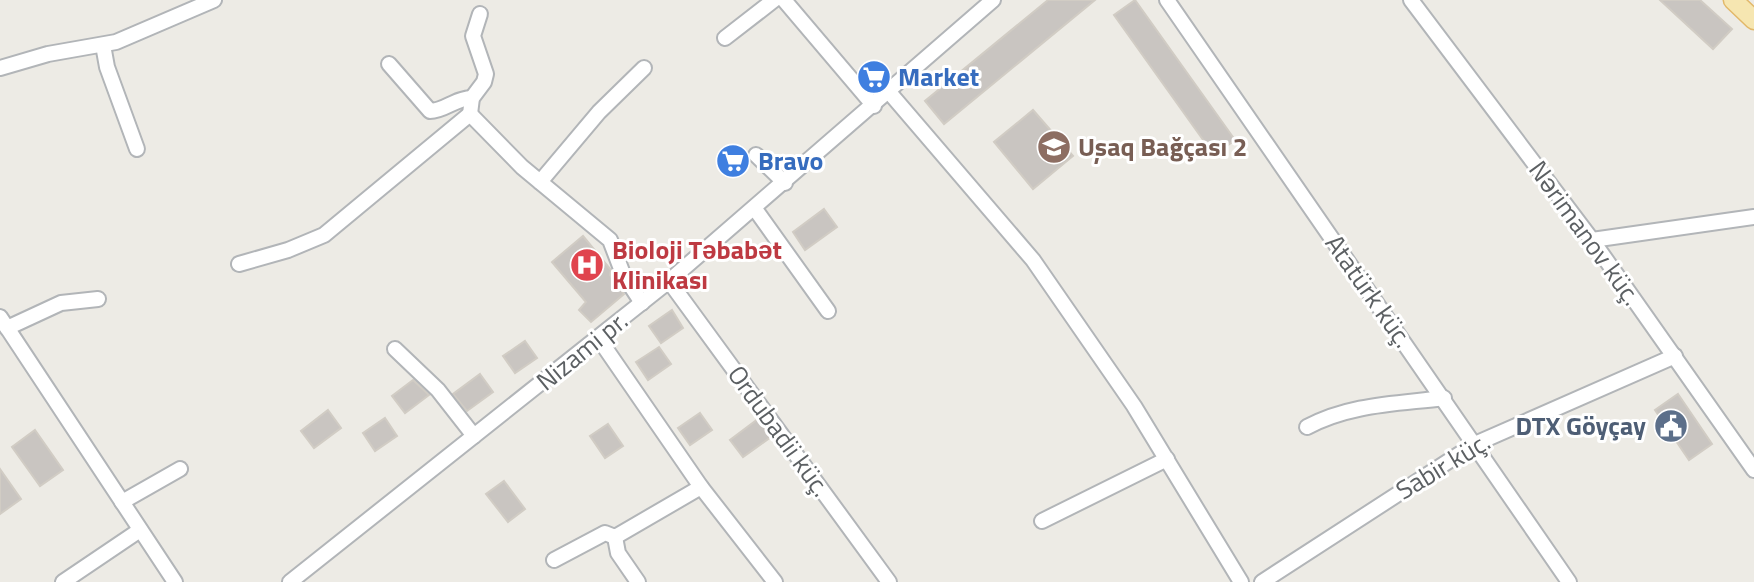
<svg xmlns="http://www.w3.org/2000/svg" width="1754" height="582" font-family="'Titillium Web',sans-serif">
<rect width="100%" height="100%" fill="#edebe5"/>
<g fill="#c9c5c1" stroke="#d1ccc4" stroke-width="2">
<polygon points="1048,0 1095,0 944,124 925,101"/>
<polygon points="1135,0 1235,140 1214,155 1114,15"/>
<polygon points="1660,0 1700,0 1732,29 1713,49"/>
<polygon points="1033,110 1073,156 1033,189 994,142"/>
<polygon points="824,209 837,227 805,250 793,232"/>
<polygon points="583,236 611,270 610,275 624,294 591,322 579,310 586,302 552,262"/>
<polygon points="672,310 683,328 661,343 649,326"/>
<polygon points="525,341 537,358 515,373 503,356"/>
<polygon points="659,347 671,364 648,380 636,362"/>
<polygon points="480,374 493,392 467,411 453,394"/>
<polygon points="413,380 429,395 405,413 392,396"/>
<polygon points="1678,394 1712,444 1689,460 1655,410"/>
<polygon points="328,410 341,428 314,448 301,431"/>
<polygon points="700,413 712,430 690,445 678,428"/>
<polygon points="385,418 397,436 375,451 363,433"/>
<polygon points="758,419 771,437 743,457 730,440"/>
<polygon points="608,424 623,446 605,458 590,436"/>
<polygon points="35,430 63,470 40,486 12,447"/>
<polygon points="0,469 21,499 0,514"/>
<polygon points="504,481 525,509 508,522 486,494"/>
</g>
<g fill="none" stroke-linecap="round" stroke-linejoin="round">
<g stroke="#b2b5b8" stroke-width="18">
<g id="minor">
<polyline points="784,0 874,106"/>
<polyline points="1167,0 1569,582"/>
<polyline points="1411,0 1592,240 1754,470"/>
<polyline points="725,38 774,0"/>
<polyline points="103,45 107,67 137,149"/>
<path d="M389,64L430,111C445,111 455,98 472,98"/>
<polyline points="0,68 48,54 116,42 214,0"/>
<polyline points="889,92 1033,260 1134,406 1241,582"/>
<polyline points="470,114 472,98 484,82 486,74 473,36 480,14"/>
<polyline points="756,155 785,183"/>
<polyline points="540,182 599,112 644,68"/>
<polyline points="755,209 828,311"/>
<polyline points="1592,240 1754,217"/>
<polyline points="239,264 288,250 324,235 470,114 522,167 610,240 623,274 642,303"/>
<polyline points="669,281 889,582"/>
<polyline points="0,317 175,582"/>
<polyline points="7,328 61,303 98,299"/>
<polyline points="599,339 701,487 775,582"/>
<polyline points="395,349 438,390 474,436"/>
<path d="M1307,427C1350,404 1396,404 1444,398"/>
<polyline points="122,502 180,469"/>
<polyline points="1042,521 1167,459"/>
<polyline points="615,537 618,553 638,582"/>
<polyline points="554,560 605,533 615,537 701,487"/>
<polyline points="63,582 140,530"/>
<polyline points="290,582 669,281 993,0"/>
<polyline points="1262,582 1475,444 1675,356"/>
</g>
</g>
<g stroke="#e2b869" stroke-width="21">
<polyline id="major" points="1733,0 1754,20"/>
</g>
<use href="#minor" stroke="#fff" stroke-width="14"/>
<use href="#major" stroke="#f6e6b1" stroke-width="18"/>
</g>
<defs>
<g id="supermarket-disc" transform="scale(1.75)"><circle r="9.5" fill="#3f7fe0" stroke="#fff"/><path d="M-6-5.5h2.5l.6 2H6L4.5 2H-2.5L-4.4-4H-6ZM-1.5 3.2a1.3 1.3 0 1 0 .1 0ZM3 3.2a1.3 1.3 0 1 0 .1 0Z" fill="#fff"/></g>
<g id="school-disc" transform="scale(1.75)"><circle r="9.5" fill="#8d6e63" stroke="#fff"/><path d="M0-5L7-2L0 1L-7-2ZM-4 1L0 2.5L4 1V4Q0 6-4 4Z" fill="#fff"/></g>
<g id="hospital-disc" transform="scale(1.75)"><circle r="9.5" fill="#e0444e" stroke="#fff"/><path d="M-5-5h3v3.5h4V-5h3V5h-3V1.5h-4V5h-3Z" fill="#fff"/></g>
<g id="civic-disc" transform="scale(1.75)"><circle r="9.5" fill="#5c6f8a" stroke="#fff"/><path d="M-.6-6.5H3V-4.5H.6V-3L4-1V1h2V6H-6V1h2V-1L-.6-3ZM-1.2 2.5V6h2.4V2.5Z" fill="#fff"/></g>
</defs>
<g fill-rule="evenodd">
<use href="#supermarket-disc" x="874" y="77"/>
<use href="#school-disc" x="1054" y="147"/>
<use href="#supermarket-disc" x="733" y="161"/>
<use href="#hospital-disc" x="587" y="265"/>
<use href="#civic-disc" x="1671" y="426"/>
</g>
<g text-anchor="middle" stroke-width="6" stroke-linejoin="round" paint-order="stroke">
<g font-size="26" font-weight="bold" fill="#366cbe" stroke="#fff" text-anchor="start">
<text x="898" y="86">Market</text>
<text x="758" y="170">Bravo</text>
</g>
<g font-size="26" font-weight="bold" fill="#785e54" stroke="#fff" text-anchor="start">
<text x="1078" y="156">Uşaq Bağçası 2</text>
</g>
<g font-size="26" fill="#5c6063" stroke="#fff">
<text transform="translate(1585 233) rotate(54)" y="9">Nərimanov küç.</text>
<text transform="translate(1369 291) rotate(55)" y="9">Atatürk küç.</text>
<text transform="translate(582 351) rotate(-39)" y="9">Nizami pr.</text>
<text transform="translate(779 431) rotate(54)" y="9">Ordubadii küç.</text>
<text transform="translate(1443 466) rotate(-31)" y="9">Sabir küç.</text>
</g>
<g font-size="26" font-weight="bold" fill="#be3a42" stroke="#fff" text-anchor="start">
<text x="612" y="259">Bioloji Təbabət<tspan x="612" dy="30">Klinikası</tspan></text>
</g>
<g font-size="26" font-weight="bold" fill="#4e5e75" stroke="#fff" text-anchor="end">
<text x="1646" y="435">DTX Göyçay</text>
</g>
</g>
</svg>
